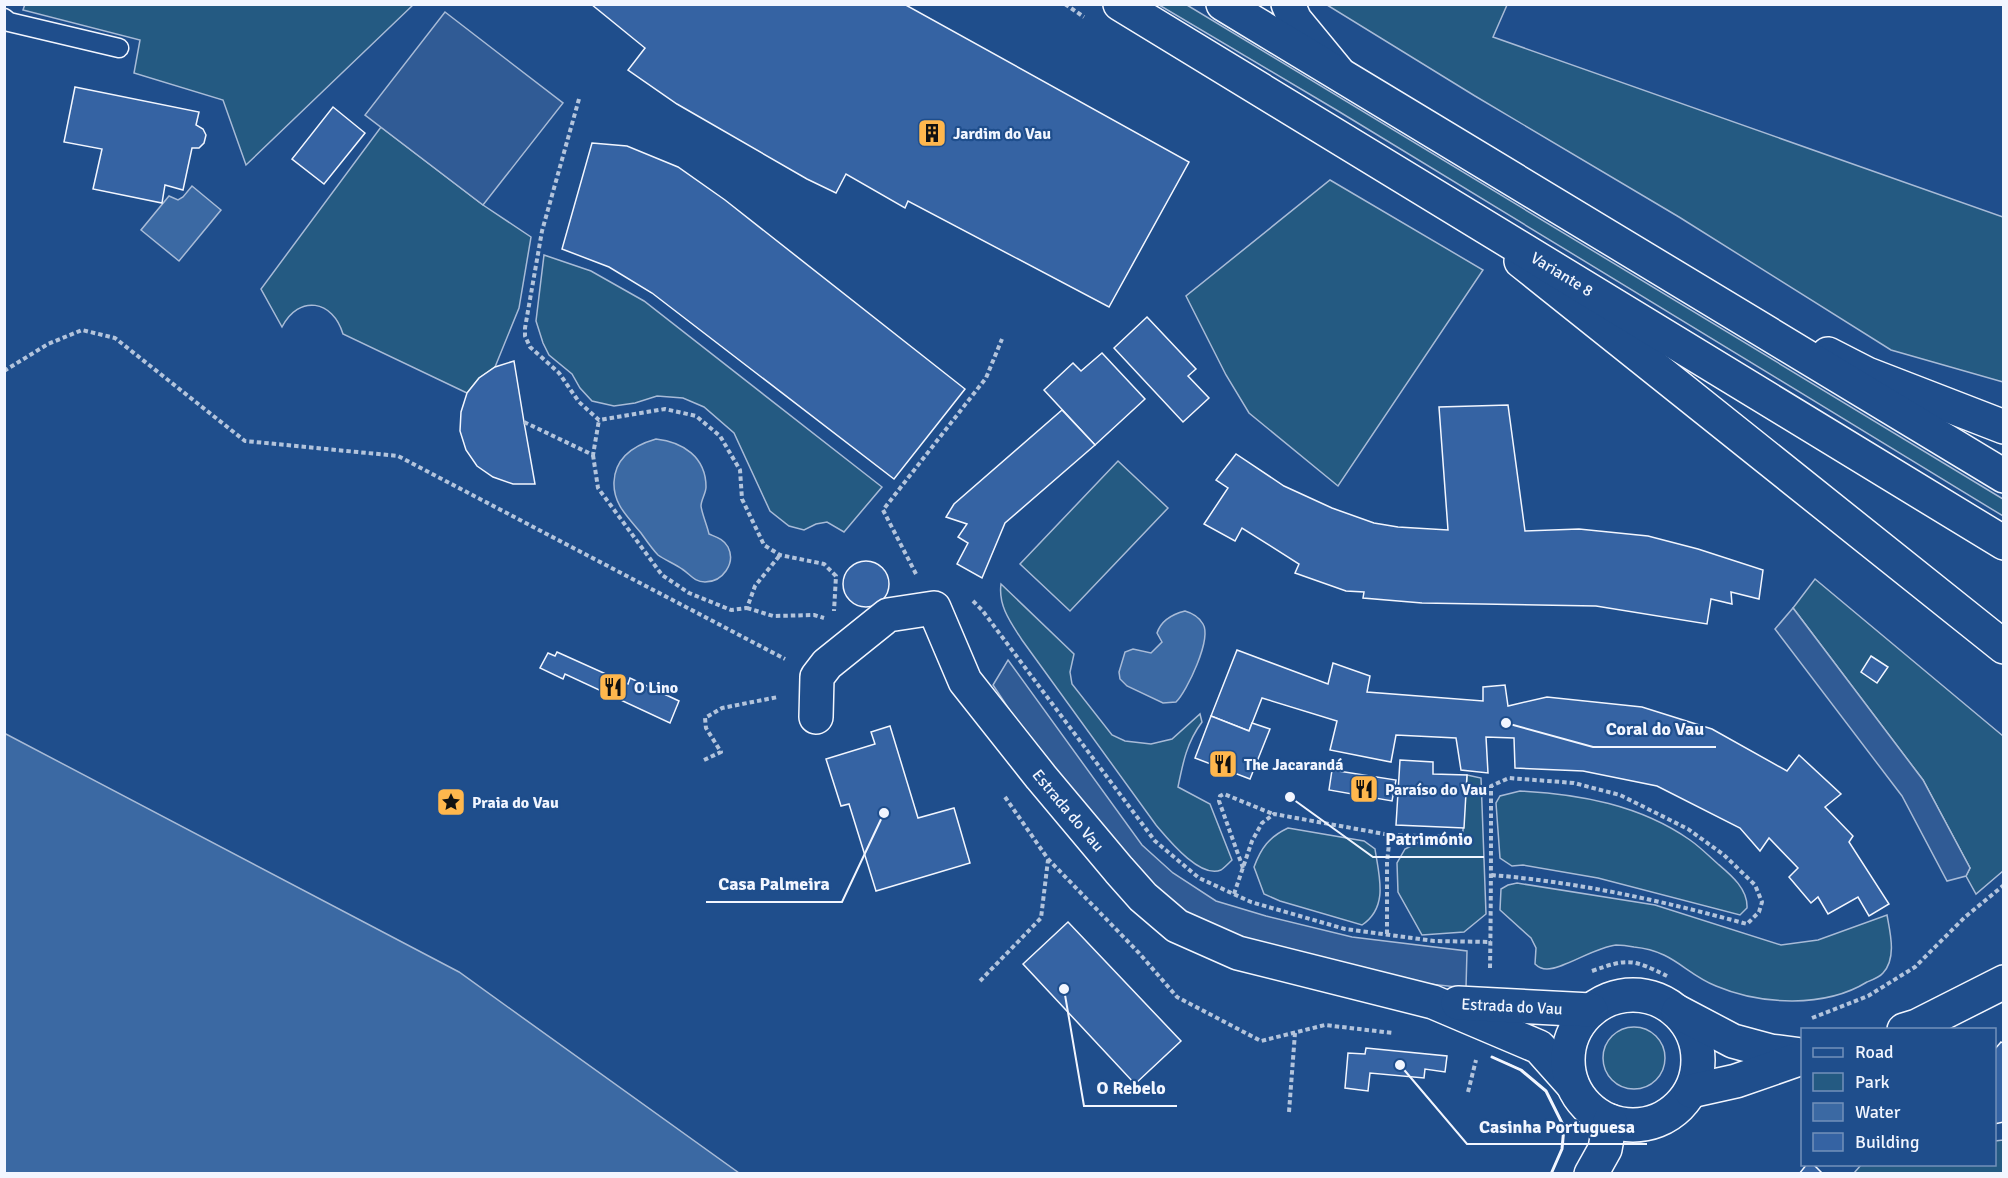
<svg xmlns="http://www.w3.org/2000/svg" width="2008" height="1178" font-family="Signika,sans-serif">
<rect width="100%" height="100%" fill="#1f4e8c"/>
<g fill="#245a82" stroke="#a8bbd7" stroke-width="1.5">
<polygon points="25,4 413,4 413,5 246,165 223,100 134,73 140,40 23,10"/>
<polygon points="1159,5 1187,5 2003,499 2003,516 1338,111"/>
<polygon points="1327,5 1507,5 1493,37 2003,217 2003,382 1891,350 1679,217 1475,96"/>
<path d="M381,127L483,205L531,237L519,308L495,367L479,378L467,393L343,334C333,300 299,294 282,327L261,289Z"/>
<polygon points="1330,180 1483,270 1338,486 1249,413 1226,375 1186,296"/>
<polygon points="544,255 591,271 644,301 882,487 844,532 827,522 816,524 804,530 789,526 770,511 734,433 704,407 683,398 657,396 635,403 614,406 592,401 580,388 572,374 549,355 543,343 536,321"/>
<polygon points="1118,461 1168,508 1070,611 1020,564"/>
<polygon points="1815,579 2003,736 2003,871 1976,894 1966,876 1970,868 1923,780 1793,608"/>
<path d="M1001,584L1074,654L1070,672L1072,684L1112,735L1125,741L1151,744L1172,739L1200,714L1202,722C1187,742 1183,762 1178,787L1210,804L1232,860C1229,863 1224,868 1221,870C1200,879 1168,839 1156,825L1022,640C1011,623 998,606 1001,584Z"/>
<polygon points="1467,775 1481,778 1486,914 1464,932 1422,935 1398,892 1397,863 1405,849 1423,840 1462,844"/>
<path d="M1520,791C1580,794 1640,805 1690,840C1700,847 1709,856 1718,864C1731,875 1748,889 1747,908L1740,915L1598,878L1523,865L1512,866L1500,858L1496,803L1500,796Z"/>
<path d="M1288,828L1364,841L1375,849C1379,876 1389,907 1362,925L1280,901L1264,894L1254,867C1261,848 1269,837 1288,828Z"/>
<path d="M1517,883L1655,905L1781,945L1818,940L1887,915C1890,932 1897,958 1883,973C1880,977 1872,980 1867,982C1825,1008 1761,1005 1716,986C1684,973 1674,951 1634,947C1629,946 1622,945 1616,945C1595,947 1564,969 1547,969C1542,969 1538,967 1535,964L1536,948L1531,938L1500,910L1501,889L1508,885Z"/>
<circle cx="1634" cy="1058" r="31"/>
<polygon points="2003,1140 2003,1173 1854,1173 1861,1165 1994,1164 1995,1141"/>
</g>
<g fill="#305b95" stroke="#a8bbd7" stroke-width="1.5">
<polygon points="445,12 563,103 483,205 365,115"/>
<polygon points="1793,608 1923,780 1970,868 1966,876 1947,881 1902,796 1775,629"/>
<polygon points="1008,660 1142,845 1173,873 1216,901 1266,916 1352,937 1467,951 1466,988 1374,978 1217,931 1161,896 1138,876 1019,724 993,685"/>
</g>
<g fill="#3b69a3" stroke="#a8bbd7" stroke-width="1.5">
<polygon points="192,186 221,210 179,261 141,230 169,196 178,200 183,197"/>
<path d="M656,439C683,442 706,457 706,487C706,493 701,500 701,506C702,514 707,525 709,534C716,537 724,539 728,547C736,563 723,582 705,582C694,582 690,574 682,569C675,564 665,560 658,555C652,549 646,540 641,533C628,517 613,504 614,482C615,457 635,445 656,439Z"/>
<path d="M1185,611C1192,613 1199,617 1203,624C1212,639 1187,691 1176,702L1163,703L1127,686L1120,679L1119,672L1125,652L1133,649L1151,653L1162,642L1157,633C1161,621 1173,614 1185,611Z"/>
<polygon points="4,733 459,972 739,1173 5,1173"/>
</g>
<g fill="#3563a3" stroke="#f2f6ff" stroke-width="1.5">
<polygon points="591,4 904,4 1189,162 1109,307 908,201 905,208 846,174 836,193 807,179 677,104 628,70 645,48"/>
<polygon points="75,87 199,112 196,125 203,129 206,135 204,143 199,148 192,148 183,190 165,185 162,203 93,189 102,149 64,142"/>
<polygon points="333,107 365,133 324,184 292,159"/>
<polygon points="592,143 627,146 678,167 725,200 965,389 894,479 652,293 609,267 562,249"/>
<polygon points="1147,317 1196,369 1188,376 1209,398 1183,422 1114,348"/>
<polygon points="1102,353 1145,399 1095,445 1044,390 1073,363 1081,371"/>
<polygon points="514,361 524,422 535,484 513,484 493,477 477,466 466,450 460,431 461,412 467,393 479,378 495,367"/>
<polygon points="1508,405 1525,531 1579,529 1648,536 1698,549 1763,570 1759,599 1731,592 1732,604 1711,599 1707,624 1596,606 1422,603 1363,598 1364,592 1346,591 1295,573 1299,564 1242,528 1235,541 1204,524 1228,488 1216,480 1236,454 1284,486 1332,508 1374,523 1398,527 1448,530 1439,407"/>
<polygon points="1062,410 1095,445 1005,523 982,578 957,564 968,543 958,537 967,524 946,517 954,504"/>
<circle cx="866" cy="584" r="23"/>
<polygon points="1237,650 1328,684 1333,663 1370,676 1367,692 1483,701 1483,687 1505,685 1508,706 1547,697 1642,707 1712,729 1787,771 1799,755 1841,794 1825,807 1853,836 1849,842 1889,904 1869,916 1858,897 1828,914 1818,897 1811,903 1789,877 1798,868 1769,838 1760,851 1740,828 1657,786 1583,771 1515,768 1514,738 1486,737 1488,773 1461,770 1456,738 1396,735 1391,762 1330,750 1337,721 1262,698 1249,731 1211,716"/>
<polygon points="557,652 628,684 630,678 679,701 670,723 565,674 563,679 540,668 548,653 555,656"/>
<polygon points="1871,656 1888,667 1877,683 1861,672"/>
<polygon points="1211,716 1249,731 1252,723 1270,729 1250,779 1195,758"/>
<polygon points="890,726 918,818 954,808 970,863 876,891 849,804 841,806 826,759 875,744 871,732"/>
<polygon points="1400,760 1433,762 1433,774 1467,775 1464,828 1396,825"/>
<polygon points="1332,770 1396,780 1392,801 1329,790"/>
<polygon points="1068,922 1181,1041 1135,1084 1023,964"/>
<polygon points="2001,1042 2004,1044 2004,1122 1994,1124 1994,1050"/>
<polygon points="1366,1048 1447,1056 1445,1072 1425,1069 1424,1078 1370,1073 1368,1091 1345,1088 1348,1053 1365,1054"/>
<polygon points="1807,1164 1813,1164 1823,1174 1799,1174"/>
</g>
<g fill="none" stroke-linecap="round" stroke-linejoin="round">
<g stroke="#f2f6ff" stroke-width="21">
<polyline id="lane" points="4,18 9,22 119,48"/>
</g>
<g stroke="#f2f6ff" stroke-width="36">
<g id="street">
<polyline points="1288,4 1295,20 1337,71"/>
<polyline points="1521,261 2004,647"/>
<polyline points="1828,354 1867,374 2004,427"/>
<path id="s1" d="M816,717L817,677L827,664L888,615L934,608L965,681L1041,777L1119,870L1143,897L1177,926L1238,953L1433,1002L1539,1047L1572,1084"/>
<circle cx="1633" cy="1060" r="65"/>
<path id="s2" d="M1458,1003L1591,1010"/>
<polyline points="1678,1012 1733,1041 1770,1051 1802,1055"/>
<polyline points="1904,1030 1917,1026 2004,982"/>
<polyline points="1691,1091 1736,1081 1802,1058"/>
<polyline points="1591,1174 1605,1149 1610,1121"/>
</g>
</g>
<g stroke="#f2f6ff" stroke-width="36">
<g id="secondary">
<path id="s3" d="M1120,4L2004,543"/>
<polyline points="1223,4 2004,476"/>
</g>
</g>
<g stroke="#b3c4dc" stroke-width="4" stroke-dasharray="4.5 3" stroke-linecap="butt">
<polyline points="1065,4 1084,17"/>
<polyline points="579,99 542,231 525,328 525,336 530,347 559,373 579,402 599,420 665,409 696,416 720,436 740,470 742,499 764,545 780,555 824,564 836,576 834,611"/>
<polyline points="4,371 48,344 82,330 115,338 245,441 398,456 785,659"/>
<polyline points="524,422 593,455 599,420"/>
<polyline points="593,455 598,488 662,575 689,593 731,610 747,608 755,586 780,555"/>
<polyline points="916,574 883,510 986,378 1002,339"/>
<polyline points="973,601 982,610 1155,841 1199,878 1251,902 1345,929 1434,941 1491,942"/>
<polyline points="747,608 773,616 814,615 824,618"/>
<polyline points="704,760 721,752 706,728 705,718 722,708 778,697"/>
<polyline points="1005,797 1048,859 1139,953 1177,997 1261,1041 1325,1025 1393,1033"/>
<polyline points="1243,868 1219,801 1220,796 1224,794 1273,814"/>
<polyline points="1234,894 1252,841 1262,823 1274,814 1390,835 1451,837"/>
<polyline points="1387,934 1387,862 1390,835"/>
<path d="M1490,968C1491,908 1491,847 1491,786L1509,778L1574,783L1620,795L1688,829L1724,855L1755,885L1762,902L1759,912L1747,924C1663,901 1578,882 1491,875"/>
<path d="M1592,971C1628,958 1633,959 1667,976"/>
<polyline points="980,981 1041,918 1048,860"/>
<polyline points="1812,1018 1868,996 1915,967 1965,917 2004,885"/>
<polyline points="1468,1092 1476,1060"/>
<polyline points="1289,1112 1295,1033"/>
</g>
<use href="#lane" stroke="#1f4e8c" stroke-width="18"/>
<use href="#street" stroke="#1f4e8c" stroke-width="33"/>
<use href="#secondary" stroke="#1f4e8c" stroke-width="33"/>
<polyline stroke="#f2f6ff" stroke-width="1.5" stroke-dasharray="8 3" stroke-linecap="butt" points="1506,1063 1521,1070 1546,1091 1564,1127 1562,1149 1551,1174"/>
<polyline stroke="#f2f6ff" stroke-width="3" points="1492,1057 1521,1070 1546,1091 1564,1127 1562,1149 1551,1174"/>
</g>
<defs>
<g id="building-square" transform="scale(1.5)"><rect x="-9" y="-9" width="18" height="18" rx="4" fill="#ffb74d" stroke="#1f4e8c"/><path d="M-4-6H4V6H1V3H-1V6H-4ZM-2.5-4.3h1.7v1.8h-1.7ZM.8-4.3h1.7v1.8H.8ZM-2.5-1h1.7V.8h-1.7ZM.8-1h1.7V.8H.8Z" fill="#111"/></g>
<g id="restaurant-square" transform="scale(1.5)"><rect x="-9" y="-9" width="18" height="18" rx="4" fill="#ffb74d" stroke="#1f4e8c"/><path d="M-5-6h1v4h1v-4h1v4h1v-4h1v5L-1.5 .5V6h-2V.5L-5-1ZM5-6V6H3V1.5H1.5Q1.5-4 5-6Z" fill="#111"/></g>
<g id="sight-square" transform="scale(1.5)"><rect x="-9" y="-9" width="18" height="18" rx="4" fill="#ffb74d" stroke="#1f4e8c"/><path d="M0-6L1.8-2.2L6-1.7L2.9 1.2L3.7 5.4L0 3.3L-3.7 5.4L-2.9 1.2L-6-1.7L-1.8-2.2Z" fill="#111"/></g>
</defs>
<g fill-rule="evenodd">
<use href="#building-square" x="932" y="133"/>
<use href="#restaurant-square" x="613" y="687"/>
<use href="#restaurant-square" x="1223" y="764"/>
<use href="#restaurant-square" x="1364" y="789"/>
<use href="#sight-square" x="451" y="802"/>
</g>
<g text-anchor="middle" stroke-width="4.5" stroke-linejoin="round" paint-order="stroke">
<g font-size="16" font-weight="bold" fill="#f2f6ff" stroke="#1f4e8c" text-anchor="start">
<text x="953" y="139">Jardim do Vau</text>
<text x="634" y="693">O Lino</text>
<text x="1244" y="770">The Jacarandá</text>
<text x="1385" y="795">Paraíso do Vau</text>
<text x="472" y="808">Praia do Vau</text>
</g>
<g font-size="16" fill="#f2f6ff" stroke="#1f4e8c">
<text dy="6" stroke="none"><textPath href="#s3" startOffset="518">Variante 8</textPath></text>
<text dy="6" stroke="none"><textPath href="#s1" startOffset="426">Estrada do Vau</textPath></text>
<text dy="6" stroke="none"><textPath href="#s2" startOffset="54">Estrada do Vau</textPath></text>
</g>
</g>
<path fill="none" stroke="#f2f6ff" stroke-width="2" d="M1506 723L1593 747H1716M1290 797L1373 857H1484M884 813L842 902H706M1064 989L1084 1106H1177M1400 1065L1467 1144H1647"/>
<g fill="#f2f6ff" stroke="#1f4e8c" stroke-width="2">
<circle cx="1506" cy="723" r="6"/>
<circle cx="1290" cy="797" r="6"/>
<circle cx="884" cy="813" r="6"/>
<circle cx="1064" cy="989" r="6"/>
<circle cx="1400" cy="1065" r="6"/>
</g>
<g font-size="18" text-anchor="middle" font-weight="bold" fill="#f2f6ff" stroke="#1f4e8c" stroke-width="4.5" stroke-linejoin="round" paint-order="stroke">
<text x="1655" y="735">Coral do Vau</text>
<text x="1429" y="845">Património</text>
<text x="774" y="890">Casa Palmeira</text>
<text x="1131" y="1094">O Rebelo</text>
<text x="1557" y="1133">Casinha Portuguesa</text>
</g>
<rect width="2008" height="1178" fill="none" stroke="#f2f6ff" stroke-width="12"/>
<rect x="1801" y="1028" width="195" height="138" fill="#1f4e8c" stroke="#7391ba" stroke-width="1.5"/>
<rect x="1813" y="1048" width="30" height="9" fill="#1f4e8c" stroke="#7391ba" stroke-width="1.5"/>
<text x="1855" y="1058" font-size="18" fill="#f2f6ff">Road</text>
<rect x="1813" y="1073" width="30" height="18" fill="#245a82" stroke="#7391ba" stroke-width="1.5"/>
<text x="1855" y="1088" font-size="18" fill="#f2f6ff">Park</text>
<rect x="1813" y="1103" width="30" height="18" fill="#3b69a3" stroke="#7391ba" stroke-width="1.5"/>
<text x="1855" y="1118" font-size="18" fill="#f2f6ff">Water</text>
<rect x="1813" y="1133" width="30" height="18" fill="#3563a3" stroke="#7391ba" stroke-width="1.5"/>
<text x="1855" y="1148" font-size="18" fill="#f2f6ff">Building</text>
</svg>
